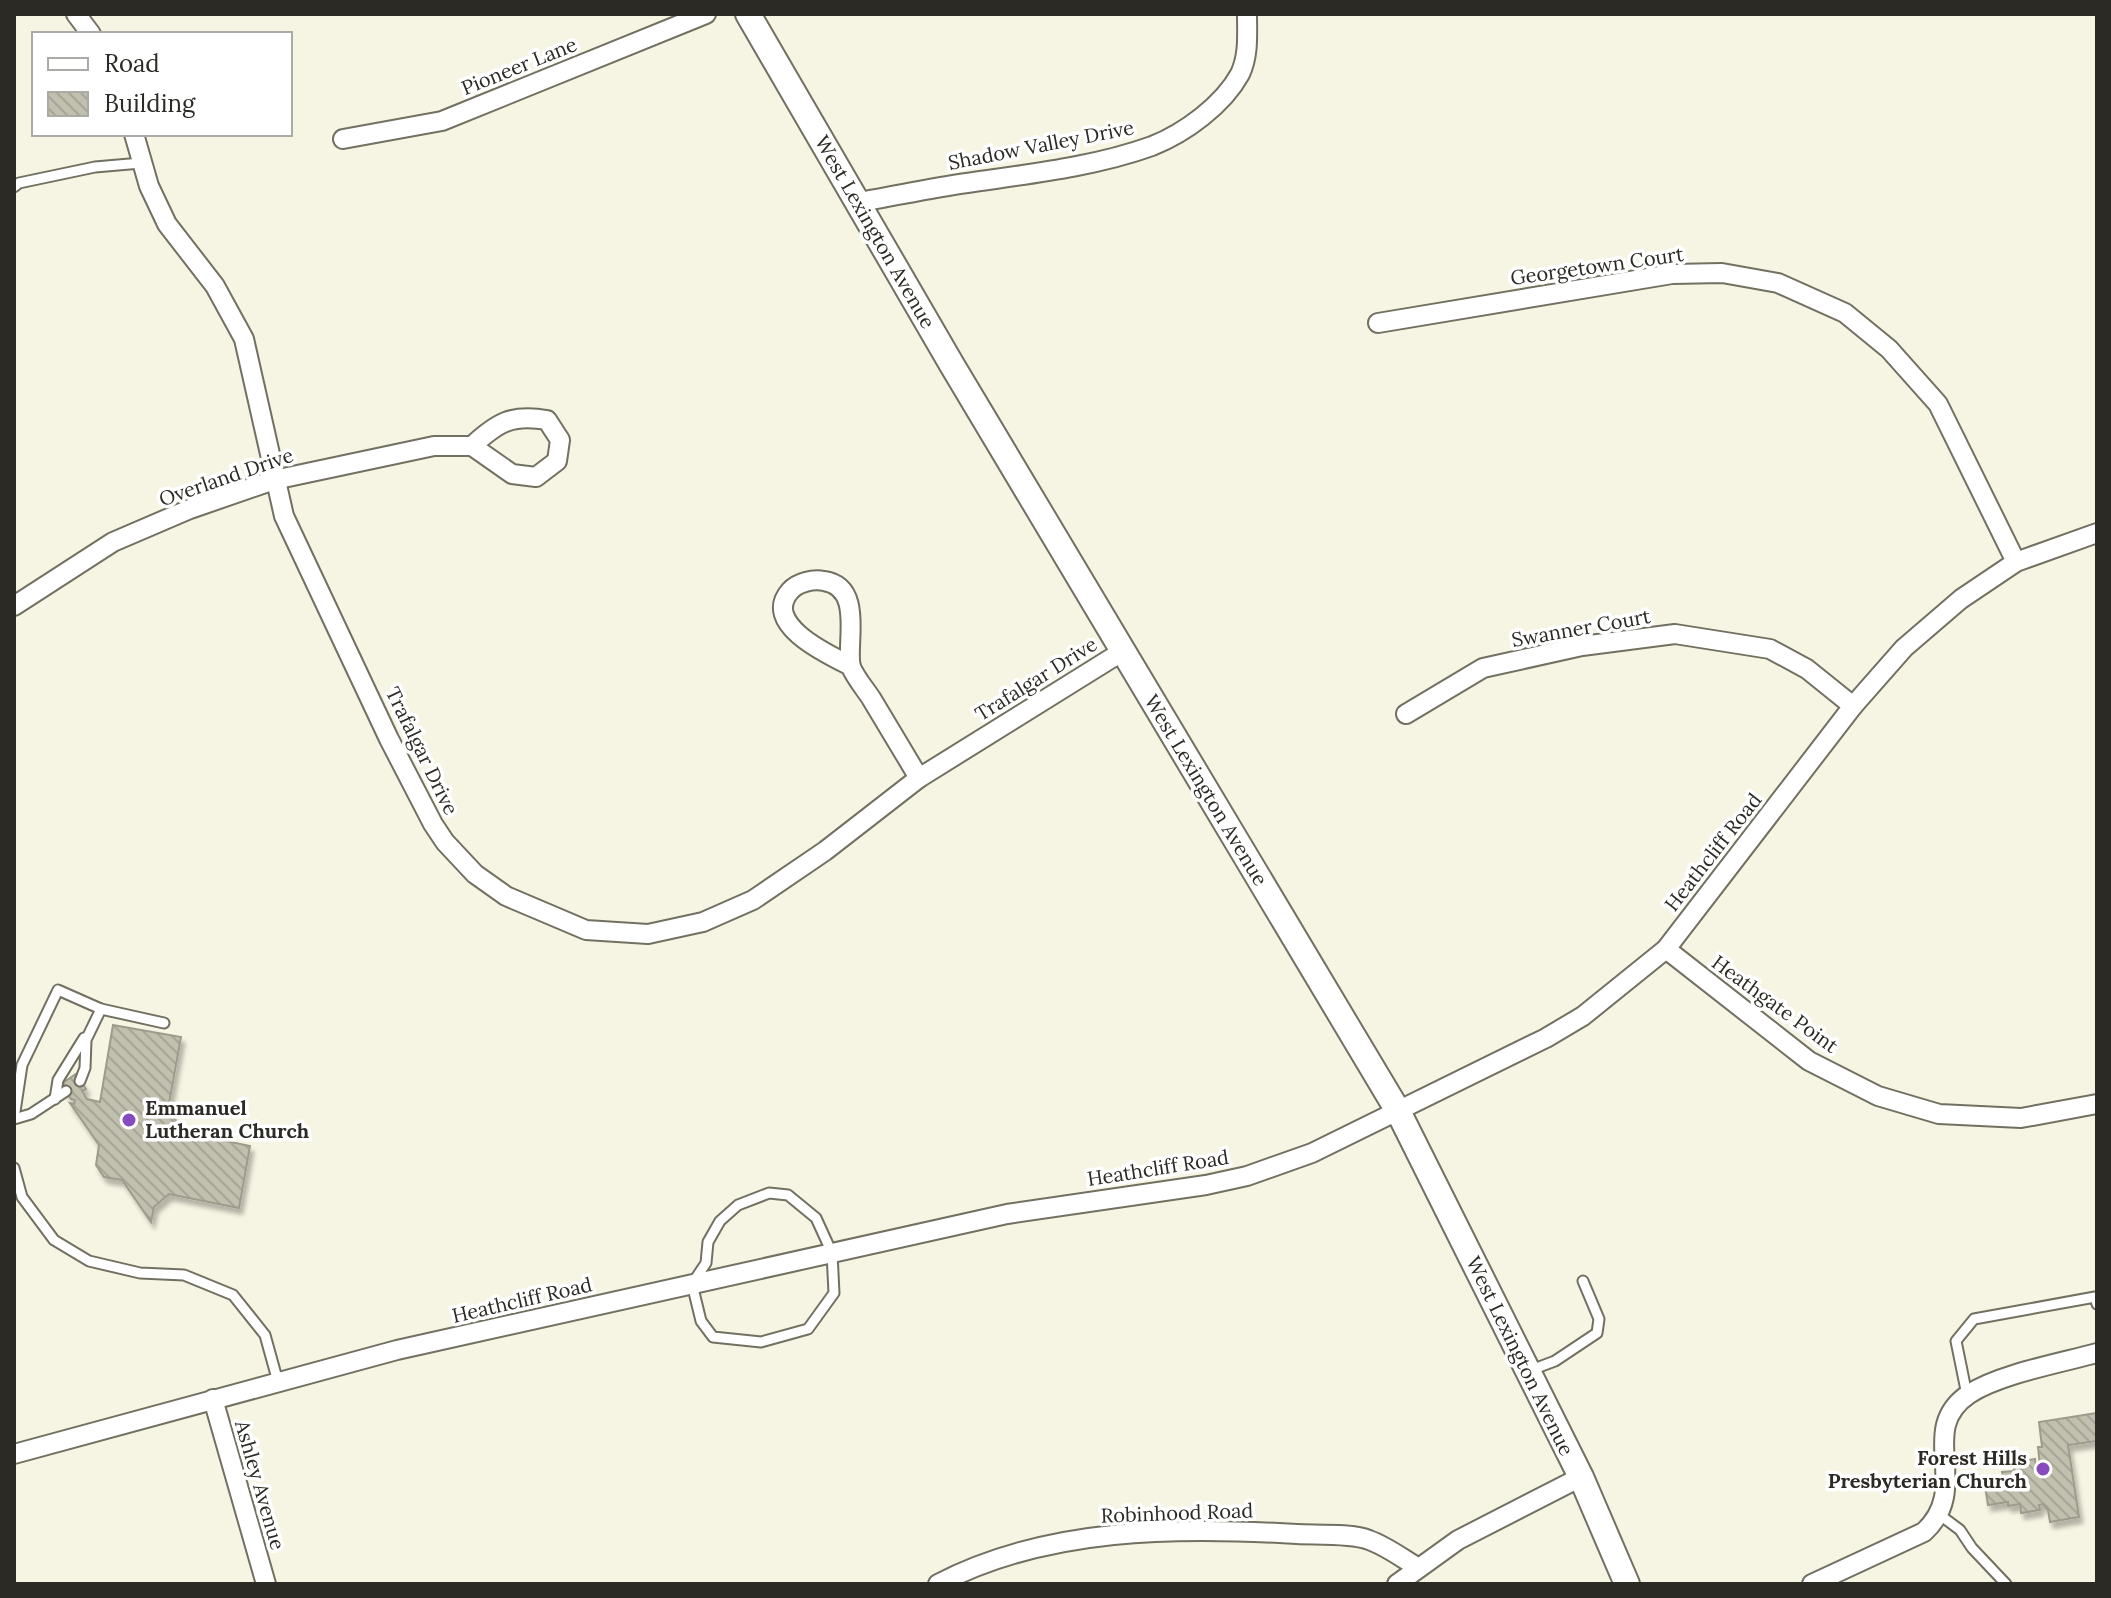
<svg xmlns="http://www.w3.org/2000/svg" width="2111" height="1598" font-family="Lora,serif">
<defs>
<pattern id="building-back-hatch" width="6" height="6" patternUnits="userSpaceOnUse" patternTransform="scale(2)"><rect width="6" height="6" fill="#c1c0af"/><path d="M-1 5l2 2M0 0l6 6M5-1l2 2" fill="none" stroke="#a6a596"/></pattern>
<filter id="shadow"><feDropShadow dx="3.5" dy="6" stdDeviation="2" flood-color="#0004"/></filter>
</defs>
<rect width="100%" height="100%" fill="#f6f5e3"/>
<g fill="url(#building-back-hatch)" stroke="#9d9c8c" stroke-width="2" filter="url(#shadow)">
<polygon points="113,1025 181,1037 168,1109 184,1132 250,1146 239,1208 169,1194 154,1207 151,1222 122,1180 104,1177 96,1165 99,1145 70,1103 74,1104 75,1100 71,1099 61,1084 76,1074 86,1089 82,1091 87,1099 100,1102"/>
<polygon points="2097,1413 2097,1441 2068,1445 2079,1517 2050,1522 2048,1510 2043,1504 2039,1505 2040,1510 2021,1513 2020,1504 2008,1506 2008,1502 1988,1505 1984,1479 2003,1476 2002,1472 2014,1471 2013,1463 2035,1459 2036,1467 2040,1466 2038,1447 2042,1447 2039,1422"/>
</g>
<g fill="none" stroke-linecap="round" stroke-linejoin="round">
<g stroke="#717061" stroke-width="13">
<g id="service">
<polyline points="14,187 19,183 95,167 141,163"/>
<polyline points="101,1009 164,1023"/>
<polyline points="55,1099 58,1080 84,1038"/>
<polyline points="14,1118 22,1065 58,990 101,1009 86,1040 85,1068 80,1081"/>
<polyline points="14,1119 31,1114 66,1091"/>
<polyline points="14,1168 22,1197 54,1240 89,1261 140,1273 184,1275 233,1295 265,1335 278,1382"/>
<polygon points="769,1193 788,1195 816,1218 832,1253 834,1293 808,1329 761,1342 713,1337 701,1321 692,1284 706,1263 708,1242 720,1221 738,1205"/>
<polyline points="1531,1370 1555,1361 1597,1333 1599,1319 1583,1281"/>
<polyline points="1967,1395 1956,1341 1974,1319 2095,1297 2097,1304"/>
<polyline points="1940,1515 1960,1530 1972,1548 2006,1584"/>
</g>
</g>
<g stroke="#717061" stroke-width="22">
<g id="minor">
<polyline points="76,14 91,34"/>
<polyline points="134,134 149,186 167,224 215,286 244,339 284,516 389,739 433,824 445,842 475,874 506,896 586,930 648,934 703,922 753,900 825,851 919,778 1123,651"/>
<polyline points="343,139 442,121 706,14"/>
<path d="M859,202C895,196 931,188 967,183C1028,174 1094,167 1152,146C1185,133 1223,105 1240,74C1249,55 1247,34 1247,14"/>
<polyline points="1378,323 1672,274 1722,273 1778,283 1845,313 1889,349 1938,404 2016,562"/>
<path d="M14,606L113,542L190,509L274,480L434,446H472L512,474L536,477L557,461L560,440L547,420C512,414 498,422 472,446"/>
<path d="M851,666C829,655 761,624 790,591C798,582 813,579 824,581C865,587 845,646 851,667C855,677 865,689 871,698C887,725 903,751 919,778"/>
<polyline points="1406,714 1483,668 1582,646 1675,634 1770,649 1807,669 1853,706"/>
<polyline points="1666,949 1809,1061 1878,1096 1939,1114 2021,1118 2097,1104"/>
<polyline points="213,1399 266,1584"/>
<polyline points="14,1454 397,1350 1007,1214 1206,1185 1247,1176 1312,1153 1546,1038 1583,1016 1666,949 1853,706 1904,648 1961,599 2016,562 2097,533"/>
<path d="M938,1584C1047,1527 1177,1527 1297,1534C1316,1535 1352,1533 1369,1540C1386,1546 1402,1558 1417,1567"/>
<polyline points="1397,1584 1458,1540 1581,1477"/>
<path d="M1812,1584L1924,1532C1973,1487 1915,1430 1969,1394C2000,1374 2060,1363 2097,1353"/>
</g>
</g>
<g stroke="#717061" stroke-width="28">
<polyline id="tertiary" points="748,14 952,365 1398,1111 1581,1477 1627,1584"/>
</g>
<use href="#service" stroke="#fff" stroke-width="9"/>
<use href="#minor" stroke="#fff" stroke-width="18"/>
<use href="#tertiary" stroke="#fff" stroke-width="24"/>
</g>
<g fill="#874abf" stroke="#fff" stroke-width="3">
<circle cx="129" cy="1120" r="8"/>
<circle cx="2043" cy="1469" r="8"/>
</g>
<g text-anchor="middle" stroke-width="7" stroke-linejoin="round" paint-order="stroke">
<g font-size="20" fill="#2b2a24" stroke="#fff">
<text transform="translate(519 66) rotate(-22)" y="7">Pioneer Lane</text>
<text transform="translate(1041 145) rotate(-11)" y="7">Shadow Valley Drive</text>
<text transform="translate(875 232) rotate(60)" y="7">West Lexington Avenue</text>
<text transform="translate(1597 266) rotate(-8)" y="7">Georgetown Court</text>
<text transform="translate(226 477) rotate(-19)" y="7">Overland Drive</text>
<text transform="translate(1581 628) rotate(-10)" y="7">Swanner Court</text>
<text transform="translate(1036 679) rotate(-32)" y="7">Trafalgar Drive</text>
<text transform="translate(422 751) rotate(64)" y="7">Trafalgar Drive</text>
<text transform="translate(1206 790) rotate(59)" y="7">West Lexington Avenue</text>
<text transform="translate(1713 852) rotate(-52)" y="7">Heathcliff Road</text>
<text transform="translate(1775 1004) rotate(36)" y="7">Heathgate Point</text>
<text transform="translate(1158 1168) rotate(-9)" y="7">Heathcliff Road</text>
<text transform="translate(522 1300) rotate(-13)" y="7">Heathcliff Road</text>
<text transform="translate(1520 1356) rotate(64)" y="7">West Lexington Avenue</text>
<text transform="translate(260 1485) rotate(74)" y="7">Ashley Avenue</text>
<text transform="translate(1177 1513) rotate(-2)" y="7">Robinhood Road</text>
</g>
<g font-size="20" font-weight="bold" fill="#2b2a24" stroke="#fff" text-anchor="start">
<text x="145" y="1115">Emmanuel<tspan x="145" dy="23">Lutheran Church</tspan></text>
<text x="2027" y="1465" text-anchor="end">Forest Hills<tspan x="2027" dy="23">Presbyterian Church</tspan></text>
</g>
</g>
<rect width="2111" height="1598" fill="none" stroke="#2b2a24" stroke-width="32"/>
<rect x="32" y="32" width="260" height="104" fill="#ffffff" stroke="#aaaaa7" stroke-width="2"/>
<rect x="48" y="58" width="40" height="12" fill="#ffffff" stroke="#aaaaa7" stroke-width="2"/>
<text x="104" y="72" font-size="24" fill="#2b2a24">Road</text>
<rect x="48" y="92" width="40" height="24" fill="url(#building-back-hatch)" stroke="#aaaaa7" stroke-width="2"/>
<text x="104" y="112" font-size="24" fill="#2b2a24">Building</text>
</svg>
